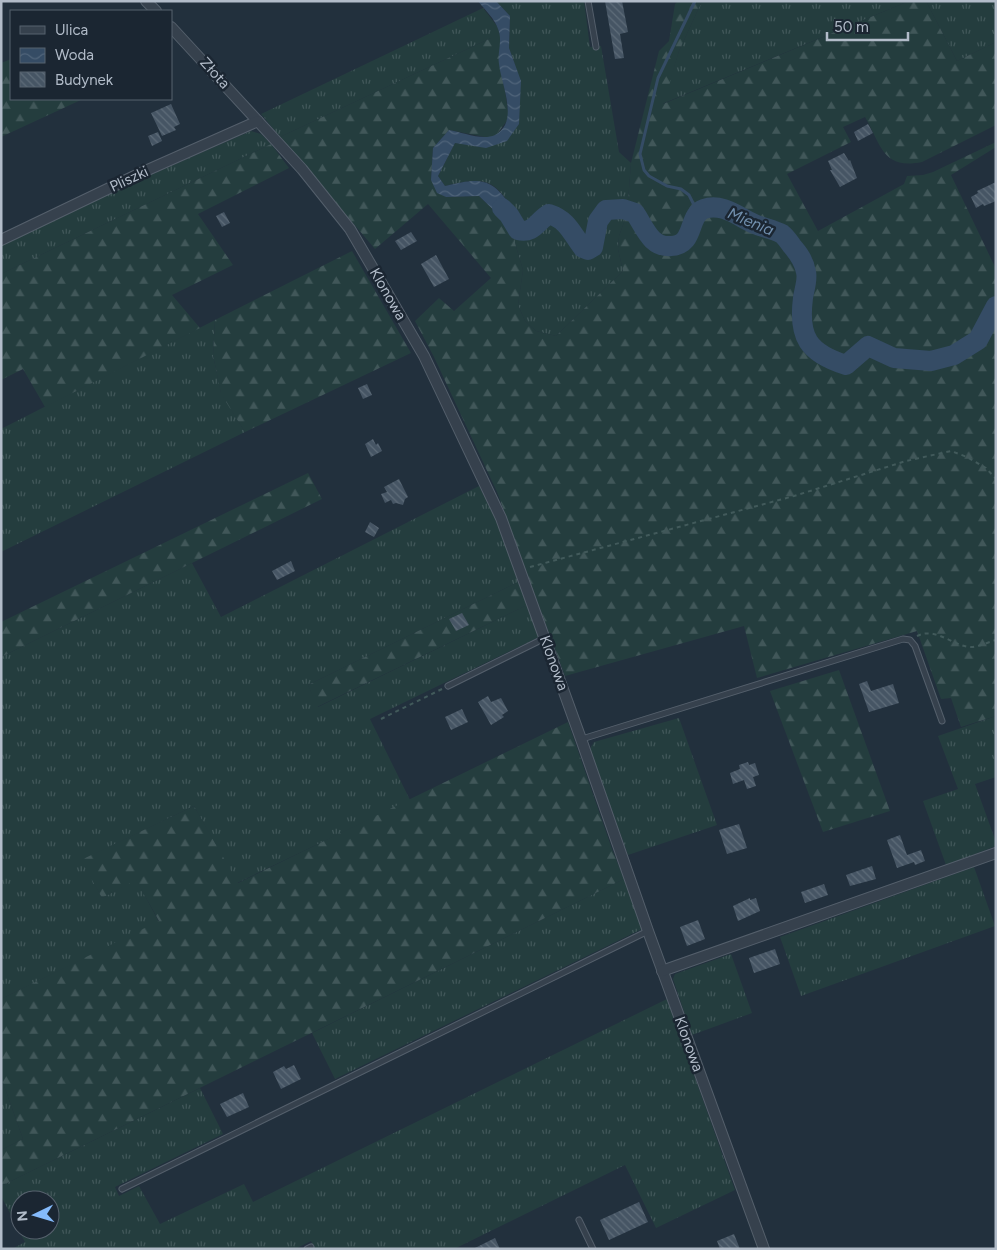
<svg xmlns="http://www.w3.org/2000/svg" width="997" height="1250" font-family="Figtree,sans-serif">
<defs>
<pattern id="grass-tufts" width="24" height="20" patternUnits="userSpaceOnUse" patternTransform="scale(1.25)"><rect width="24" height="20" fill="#243d3e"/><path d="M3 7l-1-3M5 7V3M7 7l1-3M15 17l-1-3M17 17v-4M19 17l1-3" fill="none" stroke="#415759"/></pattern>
<pattern id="forest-firs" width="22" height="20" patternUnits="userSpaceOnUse" patternTransform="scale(1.25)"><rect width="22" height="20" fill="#243d3e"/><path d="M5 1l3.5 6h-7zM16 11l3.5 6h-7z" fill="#415759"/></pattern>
<pattern id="water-waves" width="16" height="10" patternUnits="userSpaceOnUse" patternTransform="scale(1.25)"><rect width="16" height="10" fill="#354c65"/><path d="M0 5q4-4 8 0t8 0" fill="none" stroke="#50647a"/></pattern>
<pattern id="building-back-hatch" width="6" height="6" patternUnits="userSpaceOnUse" patternTransform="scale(1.25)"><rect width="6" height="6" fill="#465564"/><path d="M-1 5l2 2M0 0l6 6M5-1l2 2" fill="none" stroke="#5e6c79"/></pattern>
</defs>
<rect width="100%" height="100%" fill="#22303d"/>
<g fill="url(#grass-tufts)" fill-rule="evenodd">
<path d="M496,1H584L590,47L601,46L619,152L631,163L628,201L626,217L619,236L618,249L623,271L556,336L536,331L525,321L518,305L523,270L515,243V235L520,220C495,181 491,175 445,186L438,176L455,143L466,144L519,124L515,65L509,48L510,16Z"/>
<polygon points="702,1 909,1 662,104 679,51"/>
<polygon points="926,1 996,1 996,42 957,61"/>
<polygon points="483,8 497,26 501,38 491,38 280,137 261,114"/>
<polygon points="251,131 261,134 271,144 1,274 1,243 123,187"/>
<polygon points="215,320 213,355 221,393 245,432 1,552 1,429"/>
<polygon points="479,486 499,525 518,582 308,685 318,707 527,605 539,637 370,719 410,800 237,883 194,806 82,860 102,898 136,879 159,922 1,999 1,657 192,563 221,617"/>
<polygon points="996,716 996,777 975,784 996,842 996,846 946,865 923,801 958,789 938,736"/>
<polygon points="679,718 717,825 628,855 590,749 594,742"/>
<polygon points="974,867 995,926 801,996 780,937"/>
<polygon points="624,879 642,929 335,1079 312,1033"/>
<polygon points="731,954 752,1013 692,1035 673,979 675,974"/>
<path d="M667,999L735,1190L656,1228L625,1165L454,1249H315L311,1241L295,1249H12L25,1242L1,1196V1186L200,1088L223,1134L115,1187L119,1196L139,1186L160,1224L244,1184L253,1202ZM20,1200H50V1230H20Z"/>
<polygon points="1,1077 23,1139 1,1150"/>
</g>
<g fill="url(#forest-firs)">
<path d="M678,1H702L679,51L663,104L909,1H926L957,61L996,42V125L922,162C882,170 881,144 865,117L843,127L851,142L787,174L818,231L904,184L907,176L923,175L933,172L996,142V147L951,175L996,269V716L961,727L951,698L941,699L917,631L757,678L744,626L565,676L497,492L434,357L415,321L439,298L454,311L491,278L428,204L375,249L280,137L491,38H501L499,62L505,91L509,118L500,130L495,135L485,137L449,130L433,148L431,180L446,197L479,196L504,220L515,235V243L523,270L518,305L525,321L536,331L556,336L623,271L618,249L619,236L626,217L628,201L631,163L659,51L669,41L675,4Z"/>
<polygon points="11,59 11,99 83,99 1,137 1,63"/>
<polygon points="271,144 289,168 198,214 233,265 172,295 200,328 45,407 23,369 1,380 1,274"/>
<polygon points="352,251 411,353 245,432 221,394 213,355 215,320"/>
<polygon points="308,473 322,499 1,657 1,622"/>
<polygon points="518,582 527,605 317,707 308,685"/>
<polygon points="839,670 890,811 823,832 770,691"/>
<polygon points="568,722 612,849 624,879 1,1186 1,1150 23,1139 1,1077 1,999 159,921 136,880 102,898 81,860 194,806 238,883"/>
</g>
<path fill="url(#water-waves)" d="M478,1H496L510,16L509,48L521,81L519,124L507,141L486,148L455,143L438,176L445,186C476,179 490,175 510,205C515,212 520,218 521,226L515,235L504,220L479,196L446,197L437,193L431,180L433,148L449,130C462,132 482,141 495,135C520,122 501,84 499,64C497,52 503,41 498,29C495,19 485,10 478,1Z"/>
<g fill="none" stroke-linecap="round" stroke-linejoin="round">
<polyline stroke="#354c65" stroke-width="3" points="695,1 658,78 640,154 644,170 649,176 667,186 681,189 689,195 698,213"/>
<path stroke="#354c65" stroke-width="20" d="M502,208L509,215L518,230C534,234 537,221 549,214C568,220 572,234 583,248L588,250L593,247L598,221L606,210L623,209L635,213C645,228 651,248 671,246C696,245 687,215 704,209C723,202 741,219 757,225C765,228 775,230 782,234C786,237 789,242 792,246C799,254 804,261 806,272C808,280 804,290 803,298C798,337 808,353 846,365L868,346L894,358L931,361L954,355L978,340L996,306"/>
</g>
<g fill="url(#building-back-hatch)">
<polygon points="605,1 622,1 628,32 620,34 624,58 615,59"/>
<polygon points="171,104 180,124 174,127 176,130 162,136 151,113"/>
<polygon points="868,124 873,133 858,141 854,132"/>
<polygon points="158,132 162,141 152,146 148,136"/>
<polygon points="844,153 849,161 850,160 857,178 840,187 830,170 832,170 828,161"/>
<polygon points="996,182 996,201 984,206 983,204 976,208 971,197 978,193 977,191"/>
<polygon points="224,212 230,223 222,227 216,216"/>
<polygon points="411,232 417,241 401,250 395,241"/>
<polygon points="436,255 449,279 434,287 421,264"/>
<polygon points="367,384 372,395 363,399 358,388"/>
<polygon points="373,439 376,445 378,443 382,451 371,457 365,444"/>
<polygon points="399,479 408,497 405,499 403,505 396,503 393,504 391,500 385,503 381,494 387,492 384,487"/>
<polygon points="370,522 379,528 374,537 365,532"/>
<polygon points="291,561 295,571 277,580 272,571"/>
<polygon points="462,613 469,625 456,631 449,619"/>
<polygon points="867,681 871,691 893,684 899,703 869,712 859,684"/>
<polygon points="488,696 491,702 501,698 508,711 502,715 504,717 491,725 478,702"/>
<polygon points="462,709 468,722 451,730 445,717"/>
<polygon points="748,762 749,765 755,763 759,775 753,777 756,786 747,789 744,780 733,784 730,773 740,769 739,765"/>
<polygon points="739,824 747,848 727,854 719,830"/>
<polygon points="900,835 907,855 921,850 925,861 915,865 914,862 897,868 887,840"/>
<polygon points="872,866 876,879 850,886 846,875"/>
<polygon points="824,884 828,895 805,903 801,892"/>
<polygon points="750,898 750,900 756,898 760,911 738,921 733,906"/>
<polygon points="698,920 705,939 687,946 680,927"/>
<polygon points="775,949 780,964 754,973 749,958"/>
<polygon points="294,1065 301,1079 281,1089 273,1072 284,1066 286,1069"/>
<polygon points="243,1093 249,1107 227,1117 220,1104"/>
<polygon points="639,1202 648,1222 609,1240 600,1220"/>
<polygon points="734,1234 740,1249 720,1249 717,1241"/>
<polygon points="495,1238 500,1249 473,1249"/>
</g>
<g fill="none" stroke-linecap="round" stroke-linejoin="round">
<g stroke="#545f6b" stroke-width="7">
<g id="lane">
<polyline points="588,1 596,47"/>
<polyline points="448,686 545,638"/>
<polyline points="582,739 903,639 910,640 915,646 942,721"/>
<polyline points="122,1189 648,931"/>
<polyline points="579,1220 593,1249"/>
<polyline points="307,1249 311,1247"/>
</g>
</g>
<g stroke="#545f6b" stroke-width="12">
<g id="street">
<polyline points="146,1 156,11"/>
<polyline points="171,27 302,169 350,229 424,356 501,518 581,739 648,931 764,1249"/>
<polyline points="1,240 143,172 258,121"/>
<polyline points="662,971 996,853"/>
</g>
</g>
<g stroke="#425a5b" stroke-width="2" stroke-dasharray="4 4" stroke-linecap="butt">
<polyline points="530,567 794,496 906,461 951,451 967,457 986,468 996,479"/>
<path d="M917,636C937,626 954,648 973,647C980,646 989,642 996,640"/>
<polyline points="381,719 442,689"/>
</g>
<use href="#lane" stroke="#36414d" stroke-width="5"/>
<use href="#street" stroke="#36414d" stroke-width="10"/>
</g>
<g text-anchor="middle" stroke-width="5" stroke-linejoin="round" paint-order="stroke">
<g font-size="15" fill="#b2bcc9" stroke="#1b2632">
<text transform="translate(215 73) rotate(48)" y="5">Złota</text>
<text transform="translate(129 179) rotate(-25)" y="5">Pliszki</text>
<text transform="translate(388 294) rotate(60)" y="5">Klonowa</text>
<text transform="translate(554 663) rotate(70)" y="5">Klonowa</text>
<text transform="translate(689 1044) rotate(70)" y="5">Klonowa</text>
</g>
<g font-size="16" font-style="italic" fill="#718fad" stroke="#1b2632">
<text transform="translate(751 221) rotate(23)" y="6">Mienia</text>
</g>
</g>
<rect width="997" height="1250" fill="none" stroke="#b2bcc9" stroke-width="5"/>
<rect x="10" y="10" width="162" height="90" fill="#1b2632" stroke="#57626e"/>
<rect x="20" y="26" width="25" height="8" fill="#36414d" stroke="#57626e"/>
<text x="55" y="35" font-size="15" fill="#b2bcc9">Ulica</text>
<rect x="20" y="48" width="25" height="15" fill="url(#water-waves)" stroke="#57626e"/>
<text x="55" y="60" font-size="15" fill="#b2bcc9">Woda</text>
<rect x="20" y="72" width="25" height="15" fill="url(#building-back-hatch)" stroke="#57626e"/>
<text x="55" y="85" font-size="15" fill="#b2bcc9">Budynek</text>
<g transform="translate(35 1215) rotate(265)"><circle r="24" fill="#1b2632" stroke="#57626e"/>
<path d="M0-4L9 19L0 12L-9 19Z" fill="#84bafb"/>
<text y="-8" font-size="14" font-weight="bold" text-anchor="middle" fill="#b2bcc9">N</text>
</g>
<path d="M827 32v8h81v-8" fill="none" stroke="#b2bcc9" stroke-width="2.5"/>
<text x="834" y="32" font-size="15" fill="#b2bcc9" stroke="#1b2632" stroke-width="4" paint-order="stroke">50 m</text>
</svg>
